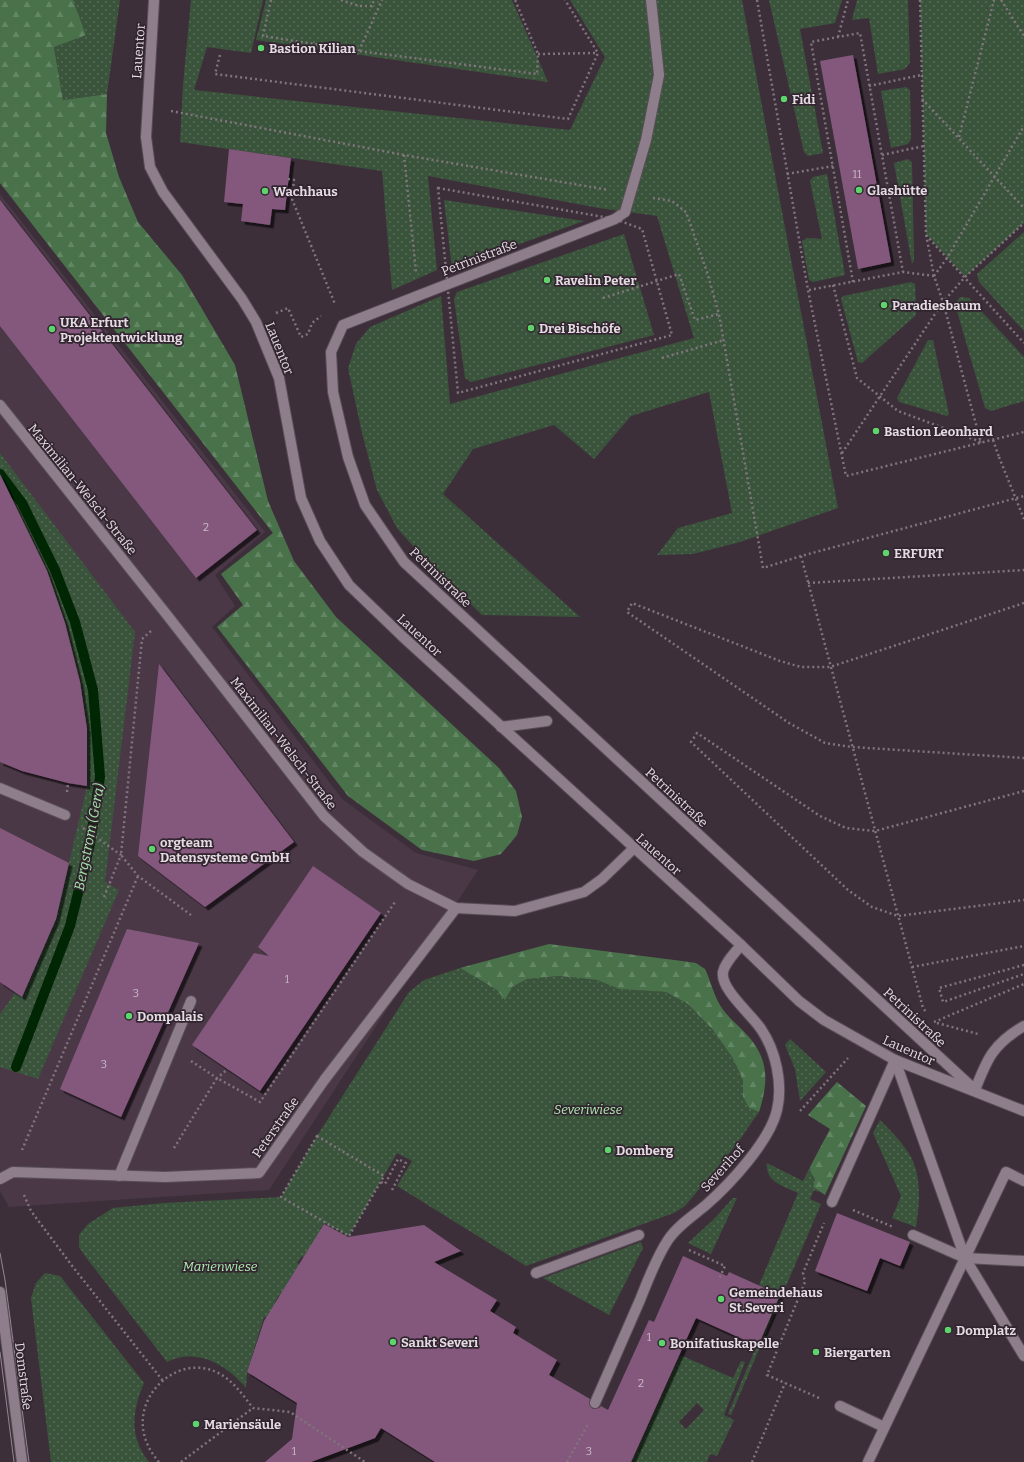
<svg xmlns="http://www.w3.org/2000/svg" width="1024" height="1462" font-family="Bitter,serif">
<defs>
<pattern id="green-dots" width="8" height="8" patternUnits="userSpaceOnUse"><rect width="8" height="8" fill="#3a543b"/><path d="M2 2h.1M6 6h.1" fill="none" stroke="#566c57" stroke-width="1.8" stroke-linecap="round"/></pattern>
<pattern id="forest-firs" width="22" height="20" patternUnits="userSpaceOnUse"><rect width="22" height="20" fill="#49724b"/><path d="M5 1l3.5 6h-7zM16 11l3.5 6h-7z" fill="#638665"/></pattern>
<filter id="shadow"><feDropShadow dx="3.5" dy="3.5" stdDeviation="0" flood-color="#0009"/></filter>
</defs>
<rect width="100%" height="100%" fill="#3d2f3a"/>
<polygon fill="#4a3847" points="0,194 265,532 215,575 235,606 212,627 342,799 416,853 478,870 269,1190 9,1207 0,1191"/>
<g fill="url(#green-dots)" fill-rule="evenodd">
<polygon points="73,0 120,0 107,94 63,100 54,46 86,35"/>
<polygon points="191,0 263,0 251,53 207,47 194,90 570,130 605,57 570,0 742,0 838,508 740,542 693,554 657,555 678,528 732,513 709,392 631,416 594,459 554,425 473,449 443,494 580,617 482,615 422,556 397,528 377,490 362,433 348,368 356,344 370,327 441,296 450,404 694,338 657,216 599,208 428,176 437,270 392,290 382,171 180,142 183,85"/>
<polygon points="266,0 512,0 548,82 256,40"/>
<polygon points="769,0 842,0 835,23 800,29 823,153 808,156 804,152"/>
<polygon points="857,0 908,0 910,63 905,69 878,74 869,18 852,20"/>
<polygon points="920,0 1024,0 1024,223 965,277 926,234"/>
<polygon points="906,87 910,90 911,139 908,144 891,148 881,91"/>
<polygon points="908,159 912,162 914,260 912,264 894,163"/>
<polygon points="827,174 845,275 813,282 809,280 802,241 807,238 822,239 810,181 813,177"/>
<polygon points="444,200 584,221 452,268"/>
<polygon points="1024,232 1024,331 979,282 977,274"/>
<polygon points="624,234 654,335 471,382 465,378 454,299 457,292"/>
<polygon points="911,282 915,284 916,315 862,363 858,362 841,299 843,296"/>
<polygon points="960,297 969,298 1024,357 1024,401 991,411 985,408 955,304"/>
<polygon points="928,340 933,340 949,414 947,416 899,402 897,398"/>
<polygon points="0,453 135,632 105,882 119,890 38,1079 0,1067 0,1014 15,993 22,997 56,919 87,786 87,729 80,682 65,623 0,487"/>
<path d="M460,968L497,990L512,987L527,979L559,976L597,980L619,989L666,992L688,1004L713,1030L732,1057L743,1080V1097L749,1108L759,1112L736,1145L685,1206L674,1213L526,1266L397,1186L412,1161L397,1153L349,1236L324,1223L320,1229L327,1234L310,1261L302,1256L297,1263L305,1268L287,1299L279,1295L275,1302L281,1308L275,1319L264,1317L247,1372L246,1388C227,1365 197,1347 167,1362L85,1256L79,1247V1235L88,1224L113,1208L164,1203L281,1197L317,1136L409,992L424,980Z"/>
<polygon points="790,1039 826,1072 800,1101 795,1069 785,1045"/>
<path d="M880,1120C890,1130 900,1140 908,1152C922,1172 920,1204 916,1227L892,1218L901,1196L873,1133Z"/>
<path d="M767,1163L803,1181L810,1167L811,1173L815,1179L813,1187L820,1193L814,1190L810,1199L821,1204L731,1415L728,1414L777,1297L774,1292L759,1285L798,1193C784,1186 765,1182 767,1163Z"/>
<polygon points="733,1198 737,1198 711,1254 688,1243 715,1218"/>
<polygon points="641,1242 643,1248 609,1315 543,1278"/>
<path d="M45,1273L60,1276L144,1383C132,1411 129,1437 149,1462H51L31,1298L36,1283Z"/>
<path d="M680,1355L733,1378L741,1361L745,1362L724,1415L734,1420L717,1456L710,1454L707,1462H631ZM697,1403L704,1410L686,1429L679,1422Z"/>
</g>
<g fill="url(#forest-firs)">
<polygon points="0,0 73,0 86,35 54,47 63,100 107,94 106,133 119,177 138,222 182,275 235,365 268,501 294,561 336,617 499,768 516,791 522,817 517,835 501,854 474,861 422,850 348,796 217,627 243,605 221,574 273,533 0,183"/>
<path d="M549,944L682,961L696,963L705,969C712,984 714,998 724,1011C731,1020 740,1027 747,1035C770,1060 768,1083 759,1112L749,1108L743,1097V1080L732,1057L713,1030L688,1004L666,992L619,989L597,980L559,976L527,979L512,987L505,1000L497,990L460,968Z"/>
<polygon points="837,1082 866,1106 825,1195 813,1187 815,1179 811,1173 810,1167 830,1129 808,1115"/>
</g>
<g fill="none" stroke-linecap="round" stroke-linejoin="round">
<polyline stroke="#002604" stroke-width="10" points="0,474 22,503 55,570 75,622 93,690 100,777 90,844 70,926 16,1067"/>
</g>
<g fill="#83587c" filter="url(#shadow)">
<polygon points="853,55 891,262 858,269 820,61"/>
<polygon points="229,149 291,158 285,210 272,209 270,225 241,221 243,204 224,202"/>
<polygon points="0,200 257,530 196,578 0,326"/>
<polygon points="0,474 47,571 65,623 80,682 87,729 87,786 68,783 22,771 0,762"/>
<polygon points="159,664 294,842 205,907 138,856"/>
<polygon points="0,828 69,863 56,919 22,997 0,982"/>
<polygon points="313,866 381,913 260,1091 192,1045 254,953 269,956 258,947"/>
<polygon points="127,929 199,943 121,1117 60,1089"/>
<polygon points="837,1213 910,1242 900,1266 880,1258 867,1291 815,1271"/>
<polygon points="324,1224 348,1237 424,1225 461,1251 434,1262 497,1300 490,1311 516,1327 513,1333 557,1360 549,1375 590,1399 589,1404 593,1409 599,1408 601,1406 608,1410 649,1320 654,1322 683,1256 727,1276 729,1272 780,1295 758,1346 696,1318 631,1462 435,1462 381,1428 375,1438 311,1462 265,1462 292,1439 297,1403 247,1372 264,1321"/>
</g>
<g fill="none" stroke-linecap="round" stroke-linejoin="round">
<g stroke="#594e57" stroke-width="12">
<g id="service">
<polyline points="625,212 615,219 343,325 331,352 333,392 348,457 365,505 404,562 975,1090"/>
<polyline points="501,727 547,721"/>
<polyline points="0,788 65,815"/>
<polyline points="119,1176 191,1001"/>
<polyline points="832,1202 895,1060"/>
<path d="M595,1403C610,1368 625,1334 640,1300C648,1280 656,1258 668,1240C677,1226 693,1216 706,1205C730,1184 770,1141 777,1110C783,1084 776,1051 761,1029C752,1015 720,989 723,972C725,962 735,953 741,945"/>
</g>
</g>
<g stroke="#594e57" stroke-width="12">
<g id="pedestrian">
<polyline points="895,1060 965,1258 1024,1356"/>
<polyline points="165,1177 259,1173 325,1079"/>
<polyline points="913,1235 965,1258 1024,1261"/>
<polyline points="536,1273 639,1235"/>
<polyline points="840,1406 884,1427"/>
<polyline points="868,1462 1006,1172 1024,1181"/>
</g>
</g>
<g stroke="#594e57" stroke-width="12">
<g id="minor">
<polyline points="154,0 146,137 150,167 163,192 242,299 256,322 279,378 301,498 320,541 349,585 402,636 741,945 799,1001 824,1020 895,1060 1024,1111"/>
<polyline points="0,405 167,615 324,816 363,852 408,884 456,908 515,911 584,892 602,879 633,849"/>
<polyline points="325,1079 456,908"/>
<path d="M975,1090C987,1059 993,1044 1024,1026"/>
<polyline points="0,1179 13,1172 165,1177"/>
<polyline points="0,1292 22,1462"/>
</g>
</g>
<g stroke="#80747d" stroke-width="2.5" stroke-dasharray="2 3" stroke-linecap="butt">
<polyline points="271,0 263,36 359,51 537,74 538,54 515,0"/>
<polyline points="341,0 359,6 372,6 374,0"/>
<polyline points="757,0 808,290 846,476 1024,432"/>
<polyline points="920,0 926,234 934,276 943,302 981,443"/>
<polyline points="1001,0 1024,36"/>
<polyline points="838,37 848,0"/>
<polyline points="359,51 382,0"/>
<polyline points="538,54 597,53"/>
<polyline points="220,55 215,74 568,119 598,53 565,0"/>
<polyline points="869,86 921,75"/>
<polyline points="922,99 1024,208"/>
<polyline points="171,111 404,155 609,190"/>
<polyline points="959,137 994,0"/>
<polyline points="404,155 416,272"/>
<polyline points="882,155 924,146"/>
<polyline points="787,174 833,166"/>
<polyline points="288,179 294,180 292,199 335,304"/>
<polygon points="438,188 615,219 642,229 672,335 458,393"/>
<polyline points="653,198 672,201 686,212 707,272 719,314 763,568 801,556 1024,496"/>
<polyline points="926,235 1024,343"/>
<polyline points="934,276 947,258 1024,126"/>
<polyline points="853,282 811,42 860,33 903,272"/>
<polyline points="833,285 857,378 898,411 981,442"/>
<polyline points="809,290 903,272 934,276"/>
<polyline points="603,298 679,274 695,320 719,314"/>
<polyline points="276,313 288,308 301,337 308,334 312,323 321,316"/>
<polyline points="662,358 724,340"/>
<polyline points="993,440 999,457"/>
<polyline points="842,453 943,302 965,277 1024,223"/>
<polyline points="801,556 912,967 923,1008 926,1012"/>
<polyline points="808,583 1024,570"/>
<polyline points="1024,603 830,667 801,667 780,661 632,603 627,612 789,723 825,743 852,747 1024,758"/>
<polyline points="151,631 142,639 121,855 138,876 191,915"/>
<polyline points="1024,791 875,831 846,828 820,816 697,733 691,742 848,890 872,907 898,916 1024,900"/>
<polyline points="67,792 68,783"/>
<polyline points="83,828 121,855 104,897"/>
<polyline points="1024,965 939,988 943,1002 1024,974"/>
<polyline points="912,967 1024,946"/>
<polyline points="934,1022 1024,984"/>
<polyline points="937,1023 978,1034"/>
<polyline points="191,1061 217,1078 228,1069"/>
<polyline points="800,1111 848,1058"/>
<polygon points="317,1136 384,1176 349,1236 281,1197"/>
<polyline points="174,1148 217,1078 260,1102 395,902"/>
<polyline points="22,1150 138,876"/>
<polyline points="381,1182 385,1184 398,1159 406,1163 392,1190 394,1191"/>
<polyline points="24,1195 31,1211 73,1267 163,1381"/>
<polyline points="853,1210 893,1227"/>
<polyline points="689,1250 725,1266 719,1279"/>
<polyline points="819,1398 767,1375 805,1282 803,1273 824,1223"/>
<path d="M159,1462C148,1450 141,1433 143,1417C147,1383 184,1357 216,1372C232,1379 242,1394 253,1408L290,1412L365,1462"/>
<polyline points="181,1462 253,1408"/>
<polyline points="567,1462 588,1424"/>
<polyline points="752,1462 785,1383"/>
</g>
<use href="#service" stroke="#8e7e8b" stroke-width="10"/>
<use href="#pedestrian" stroke="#8e7e8b" stroke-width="10"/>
<use href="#minor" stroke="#8e7e8b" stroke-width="10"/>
<g stroke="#938891" stroke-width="1">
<polyline points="0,1253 5,1280 29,1462"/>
<polyline points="0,1352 14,1462"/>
</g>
<g stroke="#594e57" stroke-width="12" stroke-linecap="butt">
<polyline id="service-bridge" points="625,212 646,140 659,75 651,0"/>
</g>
<polyline stroke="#80747d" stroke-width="2.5" stroke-dasharray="2 3" stroke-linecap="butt" points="999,457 1024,519"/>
<use href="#service-bridge" stroke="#8e7e8b" stroke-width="10"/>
</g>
<g fill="#5ed56c" stroke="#322530" stroke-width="1.5">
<circle cx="261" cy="48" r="4"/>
<circle cx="784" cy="99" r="4"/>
<circle cx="859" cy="190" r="4"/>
<circle cx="265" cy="191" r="4"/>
<circle cx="547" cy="280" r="4"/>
<circle cx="884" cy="305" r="4"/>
<circle cx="531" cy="328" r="4"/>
<circle cx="52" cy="329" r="4"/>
<circle cx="876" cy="431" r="4"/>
<circle cx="886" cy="553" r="4"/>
<circle cx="152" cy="849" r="4"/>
<circle cx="129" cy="1016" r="4"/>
<circle cx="608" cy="1150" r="4"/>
<circle cx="721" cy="1299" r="4"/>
<circle cx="948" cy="1330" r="4"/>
<circle cx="393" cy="1342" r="4"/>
<circle cx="662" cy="1343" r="4"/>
<circle cx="816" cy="1352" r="4"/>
<circle cx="196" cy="1424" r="4"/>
</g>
<g text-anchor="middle" stroke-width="3.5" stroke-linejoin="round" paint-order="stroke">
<g font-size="11" fill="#cbbac8">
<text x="857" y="178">11</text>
<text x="206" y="531">2</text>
<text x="287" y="983">1</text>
<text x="136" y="997">3</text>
<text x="104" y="1068">3</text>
<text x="649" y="1341">1</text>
<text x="641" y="1387">2</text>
<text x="294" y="1455">1</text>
<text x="589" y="1455">3</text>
</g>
<g font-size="13" font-weight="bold" fill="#e3dbe1" stroke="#322530" text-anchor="start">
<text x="269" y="53">Bastion Kilian</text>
<text x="792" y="104">Fidi</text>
<text x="867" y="195">Glashütte</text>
<text x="273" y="196">Wachhaus</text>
<text x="555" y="285">Ravelin Peter</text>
<text x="892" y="310">Paradiesbaum</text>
<text x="60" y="327">UKA Erfurt<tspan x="60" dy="15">Projektentwicklung</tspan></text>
<text x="539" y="333">Drei Bischöfe</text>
<text x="884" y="436">Bastion Leonhard</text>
<text x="894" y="558">ERFURT</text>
<text x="160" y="847">orgteam<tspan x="160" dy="15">Datensysteme GmbH</tspan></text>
<text x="137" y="1021">Dompalais</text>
<text x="616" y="1155">Domberg</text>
<text x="729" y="1297">Gemeindehaus<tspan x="729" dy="15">St.Severi</tspan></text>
<text x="956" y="1335">Domplatz</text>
<text x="401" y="1347">Sankt Severi</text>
<text x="670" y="1348">Bonifatiuskapelle</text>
<text x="824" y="1357">Biergarten</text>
<text x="204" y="1429">Mariensäule</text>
</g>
<g font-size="13" fill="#e3dbe1" stroke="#322530">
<text transform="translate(138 51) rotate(-86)" y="5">Lauentor</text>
<text transform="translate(479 257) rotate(-21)" y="5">Petrinistraße</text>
<text transform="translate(280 348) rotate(68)" y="5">Lauentor</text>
<text transform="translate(83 489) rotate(51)" y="5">Maximilian-Welsch-Straße</text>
<text transform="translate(441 577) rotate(44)" y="5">Petrinistraße</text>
<text transform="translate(420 635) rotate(43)" y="5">Lauentor</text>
<text transform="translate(284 743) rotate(52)" y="5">Maximilian-Welsch-Straße</text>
<text transform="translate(677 797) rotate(43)" y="5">Petrinistraße</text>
<text transform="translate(659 854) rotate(42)" y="5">Lauentor</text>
<text transform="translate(915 1017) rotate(43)" y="5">Petrinistraße</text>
<text transform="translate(909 1050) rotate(24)" y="5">Lauentor</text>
<text transform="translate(275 1127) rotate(-55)" y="5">Peterstraße</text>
<text transform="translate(722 1168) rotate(-48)" y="5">Severihof</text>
<text transform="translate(24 1376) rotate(83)" y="5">Domstraße</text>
</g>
<g font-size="13" font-style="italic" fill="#aeefb1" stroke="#322530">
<text x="588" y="1114">Severiwiese</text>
<text x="220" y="1271">Marienwiese</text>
</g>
<g font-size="14" font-style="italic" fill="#a3e3a6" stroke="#322530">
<text transform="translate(89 837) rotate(-79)" y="5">Bergstrom (Gera)</text>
</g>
</g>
</svg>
